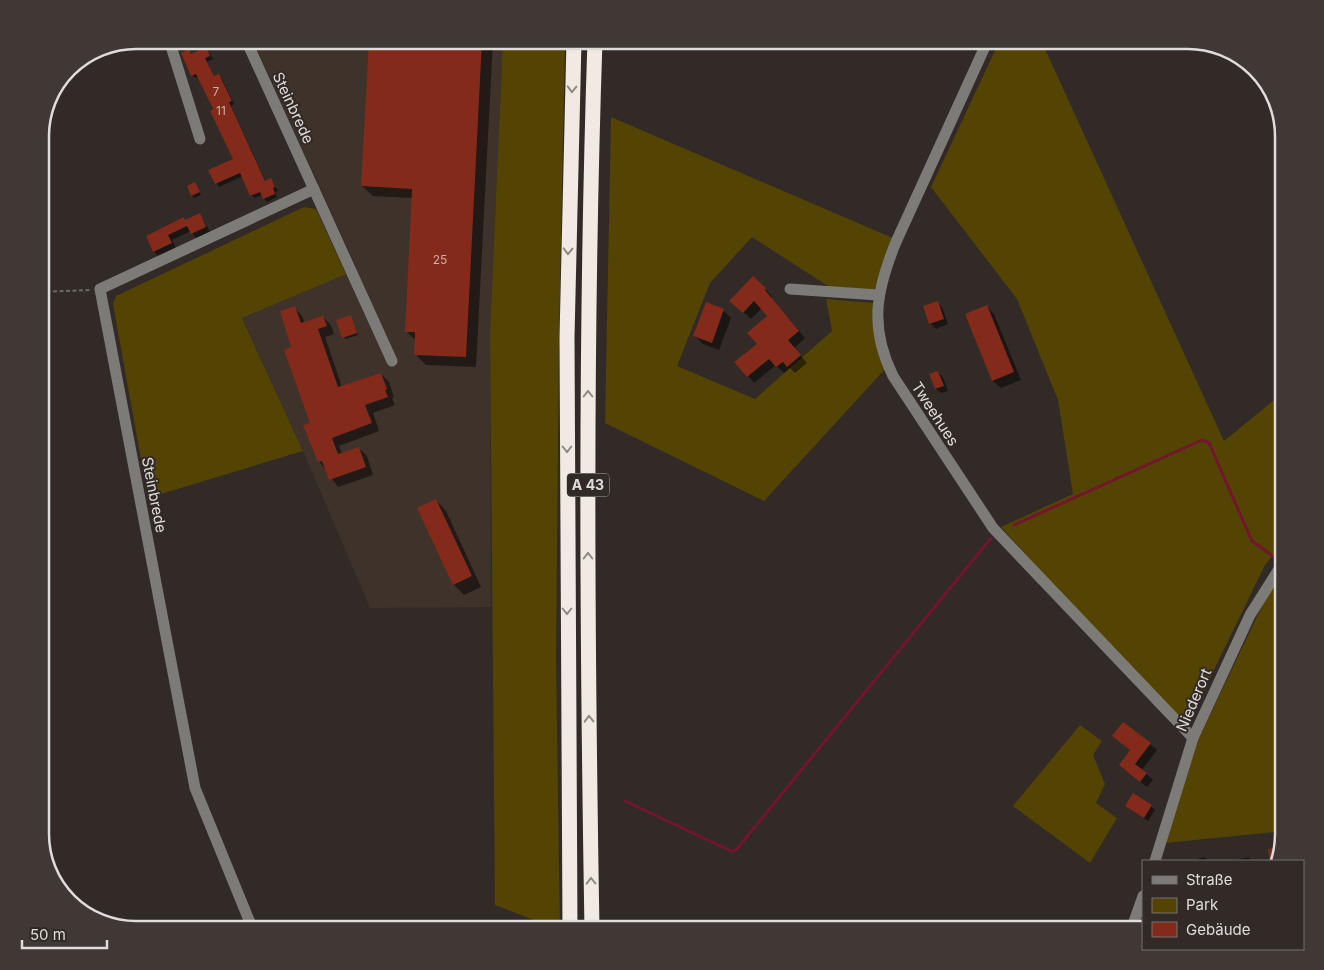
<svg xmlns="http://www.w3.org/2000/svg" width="1324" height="970" font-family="Inter,sans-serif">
<rect width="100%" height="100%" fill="#312a26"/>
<polygon fill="#3e322a" points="253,40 503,40 490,332 491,607 370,608 303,451 242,317 357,269"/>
<g fill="#544404">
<polygon points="503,40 565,40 559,338 556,659 560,930 495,905 490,332"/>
<polygon points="1000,40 1041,40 1224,441 1284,392 1284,542 1265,565 1190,719 1181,720 1172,715 1001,527 1073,494 1058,400 1017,299 931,187"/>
<polygon points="611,117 895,239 874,290 831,288 752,237 710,283 677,366 755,399 832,331 826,299 873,303 886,368 764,501 605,423"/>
<polygon points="304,207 316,209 346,274 242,318 303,451 148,498 113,304 116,296"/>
<polygon points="1284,567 1284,831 1165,843 1188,761 1276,577"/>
<polygon points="1080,725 1102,741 1093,755 1105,784 1096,803 1117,818 1090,863 1013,806"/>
</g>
<g fill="#0007">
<polygon points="370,40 493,40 476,367 426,365 415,354 416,341 406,331 413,198 373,196 362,186"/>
<polygon points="206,48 213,59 207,62 215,77 219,76 222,79 234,104 231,106 266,182 271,180 278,191 275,192 277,197 267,202 262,195 255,198 251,195 243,176 219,187 210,171 234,159 199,77 196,78 192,75 188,50 192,55"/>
<polygon points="195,184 201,195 194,198 192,195"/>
<polygon points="200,215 210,232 196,238 191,231 172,240 176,248 159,256 154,252 147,237"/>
<polygon points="753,277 772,296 771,298 805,338 794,348 807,363 795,373 790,368 784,373 776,365 754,383 748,376 768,316 762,308 751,319 731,301"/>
<polygon points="937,302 942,307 948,324 936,329 931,324 925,306"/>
<polygon points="987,307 994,314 1021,380 1001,388 993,381 967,315"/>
<polygon points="295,308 302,316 305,323 323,317 331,325 334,334 325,337 342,387 381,374 389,382 394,397 392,398 395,405 373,413 379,431 339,446 342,454 359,448 367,456 373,475 338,487 319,461 293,348"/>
<polygon points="723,310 731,318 719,350 703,344 695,336"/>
<polygon points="351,317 358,335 346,339 344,337"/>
<polygon points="938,372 943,377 948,391 941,393 936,389"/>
<polygon points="436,500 446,511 481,587 464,595 454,585"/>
<polygon points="1114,736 1150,744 1157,750 1142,770 1153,780 1147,787 1120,765 1131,751"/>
<polygon points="1127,806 1151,806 1155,810 1148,821"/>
<polygon points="1204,857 1209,861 1192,861"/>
<polygon points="1248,857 1253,861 1235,861"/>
<polygon points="1017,923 1024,930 1011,930"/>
</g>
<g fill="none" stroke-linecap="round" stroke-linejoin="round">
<g stroke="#73162d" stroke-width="3">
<polyline points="1014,525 1202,440 1209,443 1252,541 1277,559"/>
<polyline points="625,801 731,851 736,850 991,538"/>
</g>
</g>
<g fill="#842a1a">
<polygon points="369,40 482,40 466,357 414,355 415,332 405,332 412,189 361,186"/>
<polygon points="206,47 210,56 205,58 214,76 219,74 232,101 229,102 265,181 271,178 275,187 273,188 275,194 263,199 260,192 250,196 240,173 215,184 208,170 233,159 210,111 213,109 196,74 191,76 181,53 189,49 191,54"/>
<polygon points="195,182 200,192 191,196 187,186"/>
<polygon points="200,213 206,227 191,234 187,226 168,235 172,243 153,252 146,236 184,217 185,220"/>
<polygon points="753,276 766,288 765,290 799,331 788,340 801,355 787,367 783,362 776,367 769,359 747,377 734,362 757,344 747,333 767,316 754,301 743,313 729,301"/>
<polygon points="938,301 944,319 929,324 923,306"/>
<polygon points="706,302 724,309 712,343 693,336"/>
<polygon points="987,305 1014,372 992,381 965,314"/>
<polygon points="295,306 301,323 323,316 327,326 318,329 338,387 381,373 387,389 385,390 388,397 365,405 372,423 332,438 338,454 359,447 366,467 329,480 322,461 318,462 303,425 310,423 284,350 291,347 280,311"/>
<polygon points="351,315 357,333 342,338 336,320"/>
<polygon points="938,371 944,386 935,389 929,374"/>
<polygon points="436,499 472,576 453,585 417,508"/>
<polygon points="1123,722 1151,743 1135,764 1147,773 1140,782 1119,765 1130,750 1112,736"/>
<polygon points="1133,793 1152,805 1144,818 1125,806"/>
<polygon points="1280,847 1275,861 1270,861 1268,849"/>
</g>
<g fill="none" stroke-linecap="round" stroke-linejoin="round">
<polyline stroke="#6f6966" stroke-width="2" stroke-dasharray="4 2.5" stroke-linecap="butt" points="40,292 90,290"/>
<g stroke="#7d7b78" stroke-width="11">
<polyline points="172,40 170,43 200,139"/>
<polyline points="246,40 392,361"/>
<path d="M988,40L896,242C876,291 869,327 893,376L993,528L1193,738"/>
<polyline points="790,289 878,295"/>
<polyline points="1155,861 1193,738 1250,615 1284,561"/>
<polyline points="253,930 195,788 100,289 314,189"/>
<polyline points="1131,930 1143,896"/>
</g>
<g stroke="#f0eae2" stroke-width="15">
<polyline points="570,930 567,337 574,40"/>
<path d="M592,930C587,633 585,337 595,40"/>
</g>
</g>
<defs><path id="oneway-chevron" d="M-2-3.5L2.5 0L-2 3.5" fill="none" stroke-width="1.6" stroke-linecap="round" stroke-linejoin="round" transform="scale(1.25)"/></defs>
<g stroke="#908a84">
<use href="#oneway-chevron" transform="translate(572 89) rotate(92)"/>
<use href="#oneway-chevron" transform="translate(568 251) rotate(91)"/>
<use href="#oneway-chevron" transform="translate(588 394) rotate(-90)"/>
<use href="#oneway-chevron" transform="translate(567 449) rotate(90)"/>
<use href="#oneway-chevron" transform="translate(588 556) rotate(-90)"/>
<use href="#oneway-chevron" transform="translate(567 611) rotate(90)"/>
<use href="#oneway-chevron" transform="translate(589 719) rotate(-91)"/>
<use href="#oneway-chevron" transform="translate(591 881) rotate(-91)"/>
</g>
<g text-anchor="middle" stroke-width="4" stroke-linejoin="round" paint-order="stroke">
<g font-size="12" fill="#c9b0a9">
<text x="216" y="96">7</text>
<text x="221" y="115">11</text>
<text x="440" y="264">25</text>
</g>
<rect fill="#312a26" stroke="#aca7a3" stroke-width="1" x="567" y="473.5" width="42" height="23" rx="4"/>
<g font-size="14" font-weight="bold" fill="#e0dcd9">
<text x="588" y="490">A 43</text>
</g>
<g font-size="15" fill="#e0dcd9" stroke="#312a26">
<text transform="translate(293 108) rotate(65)" y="5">Steinbrede</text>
<text transform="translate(935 414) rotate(57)" y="5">Tweehues</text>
<text transform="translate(154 495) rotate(79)" y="5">Steinbrede</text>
<text transform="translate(1194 700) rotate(-67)" y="5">Niederort</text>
</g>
</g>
<path d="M0 0H1324V970H0ZM136 49H1188A87 87 0 0 1 1275 136V834A87 87 0 0 1 1188 921H136A87 87 0 0 1 49 834V136A87 87 0 0 1 136 49Z" fill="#3f3834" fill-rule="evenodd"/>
<path fill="none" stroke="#e0dcd9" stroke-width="2.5" d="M136 49H1188A87 87 0 0 1 1275 136V834A87 87 0 0 1 1188 921H136A87 87 0 0 1 49 834V136A87 87 0 0 1 136 49Z"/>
<rect x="1142" y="860" width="162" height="90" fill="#312a26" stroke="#77716e"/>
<rect x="1152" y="876" width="25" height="8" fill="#7d7b78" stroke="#77716e"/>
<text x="1186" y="885" font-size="15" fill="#e0dcd9">Straße</text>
<rect x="1152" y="898" width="25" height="15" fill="#544404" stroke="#77716e"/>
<text x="1186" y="910" font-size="15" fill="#e0dcd9">Park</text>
<rect x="1152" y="922" width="25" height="15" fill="#842a1a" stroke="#77716e"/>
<text x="1186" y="935" font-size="15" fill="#e0dcd9">Gebäude</text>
<path d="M22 940v8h85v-8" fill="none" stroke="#e0dcd9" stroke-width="2.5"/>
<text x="30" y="940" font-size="15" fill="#e0dcd9" stroke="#312a26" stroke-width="4" paint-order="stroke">50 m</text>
</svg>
